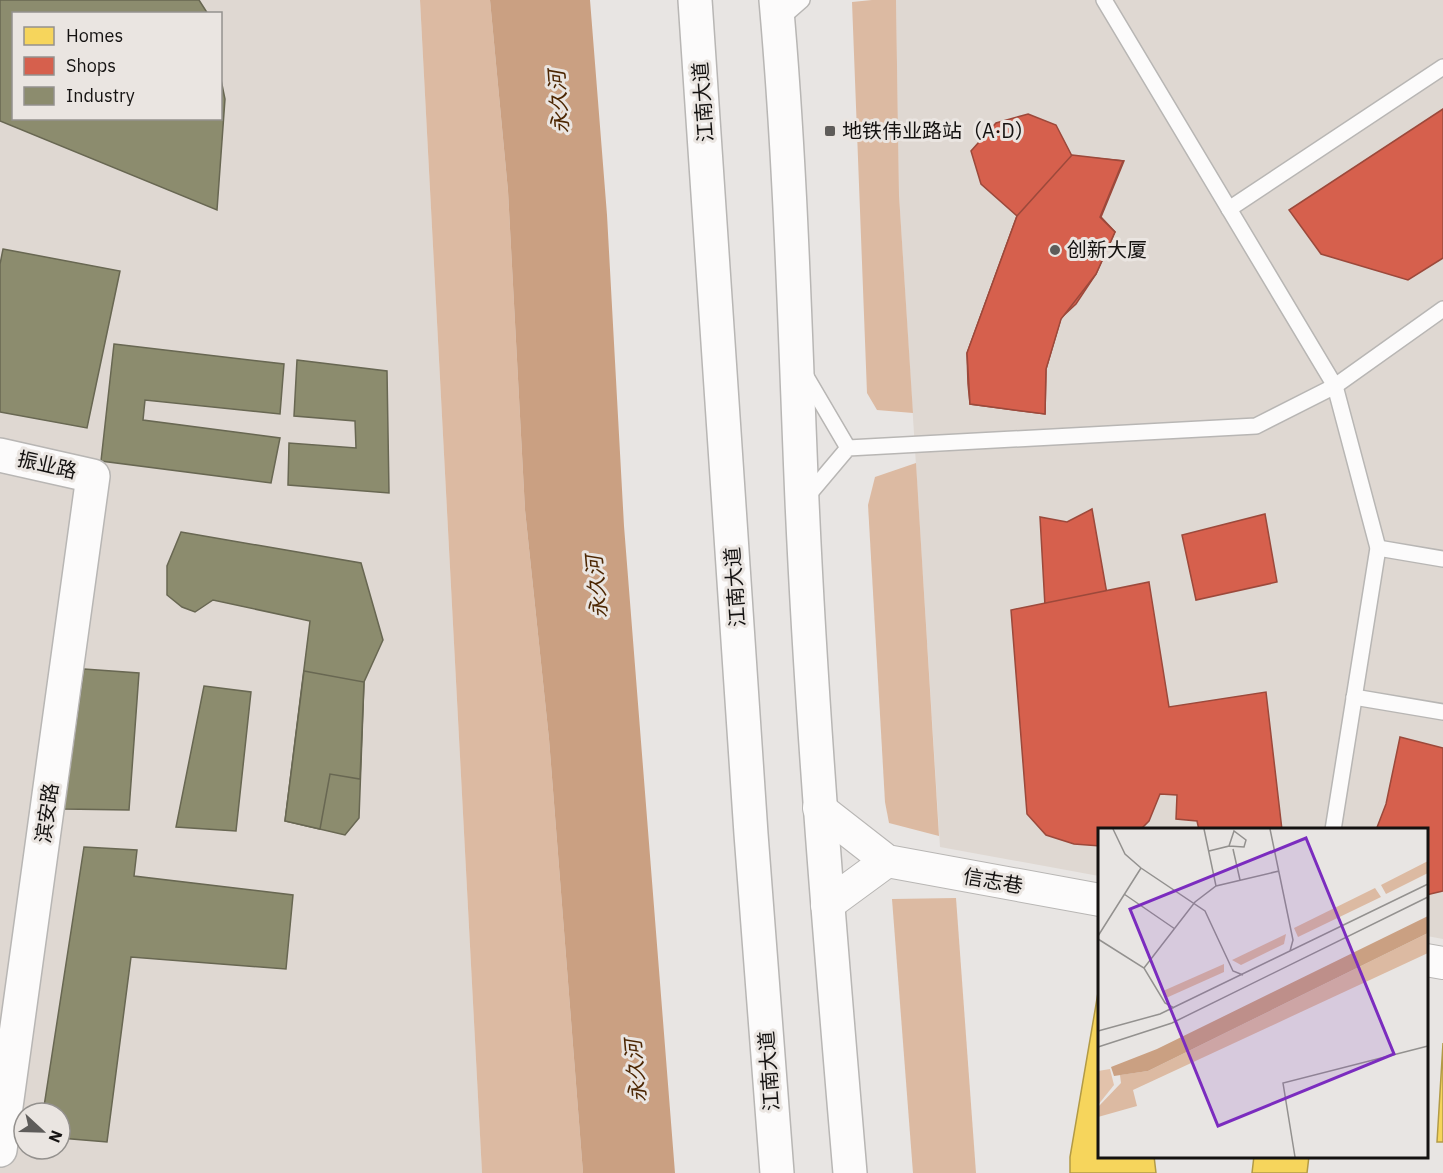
<svg xmlns="http://www.w3.org/2000/svg" width="1443" height="1173" font-family="'IBM Plex Sans','Noto Sans SC',sans-serif">
<rect width="100%" height="100%" fill="#e8e5e3"/>
<g fill="#dfd8d2" fill-rule="evenodd">
<path d="M0,0H420L482,1173H0ZM14,14H220V118H14ZM24,1113H60V1149H24Z"/>
<polygon points="896,0 1443,0 1443,939 1427,936 1426,830 1100,830 1099,876 940,847 899,195"/>
</g>
<g fill="#dcbaa2">
<polygon points="420,0 490,0 508,191 525,510 549,739 583,1173 482,1173"/>
<polygon points="872,0 896,0 899,195 913,413 877,410 867,393 852,2"/>
<polygon points="916,463 939,836 889,823 885,802 868,505 875,477"/>
<polygon points="956,898 976,1173 913,1173 892,899"/>
</g>
<polygon fill="#caa082" points="490,0 590,0 607,215 624,526 675,1173 583,1173 549,739 525,510 508,191"/>
<g fill="#f6d55c" stroke="#b29a46" stroke-width="1.5">
<polygon points="1100,981 1100,1156 1154,1156 1156,1173 1070,1173 1070,1157"/>
<polygon points="1443,1043 1443,1142 1437,1142"/>
<polygon points="1254,1156 1309,1156 1307,1173 1252,1173"/>
</g>
<g fill="#d6604d" stroke="#9c493b" stroke-width="1.5">
<polygon points="1443,109 1443,258 1408,280 1321,254 1289,210"/>
<polygon points="1028,114 1056,125 1072,156 1124,161 1101,217 1115,232 1096,274 1076,304 1061,318 1046,369 1045,414 970,404 968,384 967,353 1017,216 981,184 971,151 996,123"/>
<polygon points="1072,155 1123,161 1100,217 1115,232 1096,274 1061,319 1046,369 1045,414 970,404 967,353 1017,216"/>
<polygon points="1092,509 1119,662 1114,741 1081,733 1053,749 1040,517 1067,522"/>
<polygon points="1265,514 1277,582 1196,600 1182,535"/>
<polygon points="1149,582 1169,707 1266,692 1282,830 1199,830 1197,821 1176,819 1177,795 1160,794 1149,821 1140,830 1100,830 1100,846 1074,844 1046,835 1027,814 1011,610"/>
<polygon points="1400,737 1443,748 1443,891 1426,895 1426,830 1376,830 1386,804"/>
</g>
<g fill="#8c8c6e" stroke="#686752" stroke-width="1.5">
<polygon points="0,0 199,0 208,14 14,14 14,118 220,118 220,75 225,99 217,210 0,121"/>
<polygon points="3,249 120,271 87,428 0,412 0,264"/>
<polygon points="114,344 284,364 280,414 145,400 143,420 280,438 271,483 101,461"/>
<polygon points="297,360 387,371 389,493 288,485 289,443 356,448 355,421 294,416"/>
<polygon points="181,532 361,563 383,640 364,682 359,818 345,835 285,821 310,621 213,600 195,612 182,607 167,595 167,566"/>
<polygon points="84,669 139,673 129,810 64,809"/>
<polygon points="304,671 364,682 360,779 330,774 320,829 285,821"/>
<polygon points="204,686 251,692 236,831 176,827"/>
<polygon points="84,847 137,850 134,876 293,895 286,969 131,957 107,1142 60,1138 60,1113 43,1113"/>
</g>
<g fill="none" stroke-linecap="round" stroke-linejoin="round">
<g stroke="#b8b6b4" stroke-width="18">
<g id="lane">
<polyline points="1104,0 1335,386 1378,548 1333,830"/>
<polyline points="778,21 802,0"/>
<polyline points="1229,209 1443,67"/>
<polyline points="804,373 848,448"/>
<polyline points="805,499 848,448 1256,426 1335,386 1443,309"/>
<polyline points="1378,548 1443,559"/>
<polyline points="1354,697 1443,712"/>
</g>
</g>
<g stroke="#b8b6b4" stroke-width="34">
<g id="street">
<polyline points="819,808 887,861 1100,900"/>
<polyline points="827,905 887,861"/>
<polyline points="1426,960 1443,963"/>
</g>
</g>
<g stroke="#b8b6b4" stroke-width="36">
<polyline id="secondary" points="0,455 93,476 0,1150"/>
</g>
<g stroke="#b8b6b4" stroke-width="36">
<g id="primary">
<polyline points="695,0 751,834 777,1173"/>
<path d="M776,0C791,167 795,334 802,501C812,726 831,949 850,1173"/>
</g>
</g>
<use href="#lane" stroke="#fcfbfb" stroke-width="15"/>
<use href="#street" stroke="#fcfbfb" stroke-width="32"/>
<use href="#secondary" stroke="#fcfbfb" stroke-width="33"/>
<use href="#primary" stroke="#fcfbfb" stroke-width="33"/>
</g>
<g fill="#5e5c5a" stroke="#eae5e1" stroke-width="2">
<rect x="824" y="125" width="12" height="12" rx="3"/>
<circle cx="1055" cy="250" r="6"/>
</g>
<g text-anchor="middle" stroke-width="6" stroke-linejoin="round" paint-order="stroke">
<g font-size="20" fill="#141211" stroke="#eae5e1">
<text transform="translate(703 102) rotate(-94)" y="7">江南大道</text>
<text transform="translate(47 465) rotate(13)" y="7">振业路</text>
<text transform="translate(735 587) rotate(-94)" y="7">江南大道</text>
<text transform="translate(47 813) rotate(-82)" y="7">滨安路</text>
<text transform="translate(993 881) rotate(10)" y="7">信志巷</text>
<text transform="translate(769 1071) rotate(-94)" y="7">江南大道</text>
</g>
<g font-size="20" fill="#141211" stroke="#eae5e1" text-anchor="start">
<text x="842" y="138">地铁伟业路站（A·D）</text>
<text x="1067" y="257">创新大厦</text>
</g>
<g font-size="21" font-style="italic" fill="#4c2602" stroke="#eae5e1">
<text transform="translate(559 102) rotate(-94)" y="7">永久河</text>
<text transform="translate(597 587) rotate(-95)" y="7">永久河</text>
<text transform="translate(636 1071) rotate(-95)" y="7">永久河</text>
</g>
</g>
<g transform="translate(1098 828)">
<rect width="330" height="330" fill="#e8e5e3"/>
<path d="M12,241L16,257L0,277V243Z" fill="#e2c2ab"/>
<path d="M330,33V45L288,66L283,57ZM277,60L283,69L200,109L196,100ZM330,105V125L35,262L39,278L0,289V279L23,255L22,247L50,243ZM188,106L186,116L143,137L134,132ZM126,136V144L68,170L65,163Z" fill="#dcbaa2"/>
<path d="M330,88V105L50,243L16,248L13,239L59,221Z" fill="#caa082"/>
<path fill="none" stroke="#93918f" stroke-width="1.5" d="M15,1L27,26L43,40L107,83L135,143L145,147M106,1L118,58M172,1L195,112L192,123M135,21L142,52M111,23L131,18L136,3L148,12L146,19L131,18M26,66L77,101M0,108L43,40M0,111L46,140L67,175L76,180M46,140L97,74L118,58L181,43M0,203L62,186L330,56M0,219L74,195L330,69M197,329L185,255L330,218"/>
<path fill="#7b2cbf" fill-opacity="0.15" stroke="#7b2cbf" stroke-width="3" d="M208,10L296,226L120,298L32,81Z"/>
<rect width="330" height="330" fill="none" stroke="#141211" stroke-width="3"/>
</g>
<rect x="12" y="12" width="210" height="108" fill="#eae5e1" stroke="#94918e" stroke-width="1.5"/>
<rect x="24" y="27" width="30" height="18" fill="#f6d55c" stroke="#94918e" stroke-width="1.5"/>
<text x="66" y="42" font-size="18" fill="#141211">Homes</text>
<rect x="24" y="57" width="30" height="18" fill="#d6604d" stroke="#94918e" stroke-width="1.5"/>
<text x="66" y="72" font-size="18" fill="#141211">Shops</text>
<rect x="24" y="87" width="30" height="18" fill="#8c8c6e" stroke="#94918e" stroke-width="1.5"/>
<text x="66" y="102" font-size="18" fill="#141211">Industry</text>
<g transform="translate(42 1131) rotate(112)"><circle r="28" fill="#eae5e1" stroke="#94918e" stroke-width="1.5"/>
<path d="M0-4.5L10 22L0 15L-10 22Z" fill="#5e5c5a"/>
<text y="-9" font-size="16" font-weight="bold" text-anchor="middle" fill="#141211">N</text>
</g>
</svg>
